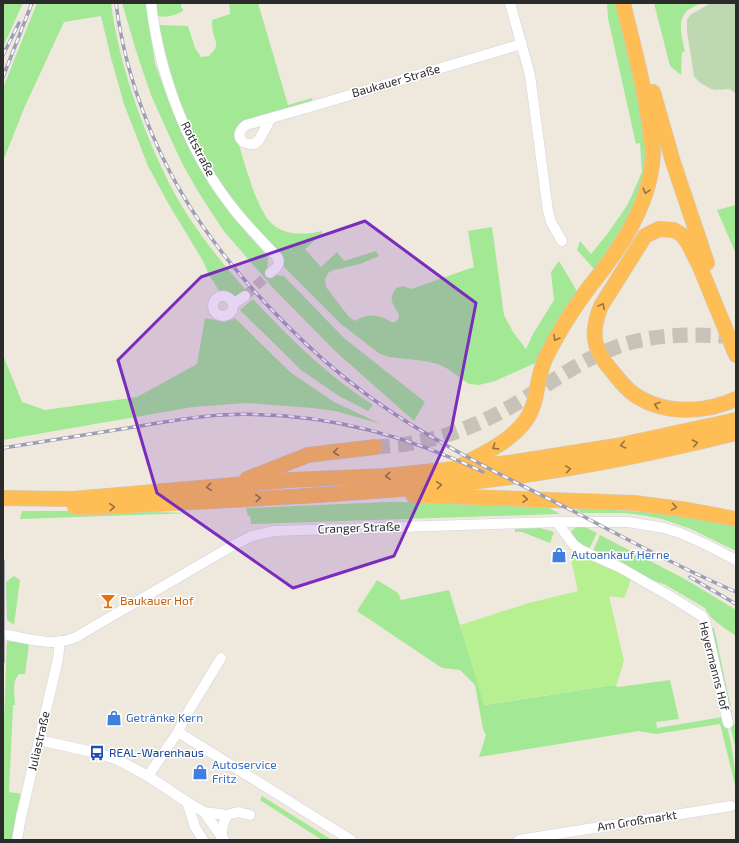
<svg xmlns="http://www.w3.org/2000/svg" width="739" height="843" font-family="'Exo 2',sans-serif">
<rect width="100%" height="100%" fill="#eee9dc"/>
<g fill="#a3e895">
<polygon points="3,3 23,3 3,47"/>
<path d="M37,3H111C119,67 148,147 180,203C199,235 222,263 246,290L234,300L231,297L221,294L208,273L203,261L168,203L148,166L124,104L111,58L101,16L64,22L25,106L3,161V88Z"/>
<polygon points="122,3 146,3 155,64 178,124 210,186 232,216 268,257 267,270 273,275 284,276 344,338 425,402 414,421 335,351 274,289 223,230 199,193 183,165 167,131 151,95 137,54"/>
<path d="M156,3H181V7L183,9V11C176,15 166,18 158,16Z"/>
<path d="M229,3H258L288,105L312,98V101L245,121L237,138C244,161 256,209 272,224C285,236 307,235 322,231V234L305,249L321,267L337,252L344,261L376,251L379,256L360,264L334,270L329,272L325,279L326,287L349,317L355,321C367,313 380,314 391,322C396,323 399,320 399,315C394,304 387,301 396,288L403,286L411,289L474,267L468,231L492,227L504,315L513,332L526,349L533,334L554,300L551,272L559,261L578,293L540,361L495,381L479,385L469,384L448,369L438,364L425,361L389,357L380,354L341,324L285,268L283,264V259C266,239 247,220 231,199C192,149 172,86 159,25L188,26L195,48L201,57L209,56C219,46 217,45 213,33C212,29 212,24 212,20L230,14Z"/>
<polygon points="607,3 616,3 647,136 645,179 621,233 595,270 577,250 580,241 591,254 608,233 628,204 642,172 640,143 636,144 608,18"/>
<path d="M654,3H675V4L679,3H701C696,6 690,8 687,11C676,21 683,40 685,52H682L681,75L670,66Z"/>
<polygon points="736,205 736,254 717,210"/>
<path d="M253,299C290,339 328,376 373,405L368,411L339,396L301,370L240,310Z"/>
<polygon points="205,318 225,322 235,318 290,372 334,402 381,424 335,411 312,408 246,403 193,407 3,440 3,355 22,402 45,410 137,397 197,364"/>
<polygon points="388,502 422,502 546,506 560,514 251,524 250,515 248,516 246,508"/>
<polygon points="571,507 645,512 736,523 736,551 691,529 662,519 642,515 624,513 582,513"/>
<polygon points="22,511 113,511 193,513 20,519"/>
<polygon points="577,527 585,527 597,533 589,549 575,542 571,533 573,529"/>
<polygon points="540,528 554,532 550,543 522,532 515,532 515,529"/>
<path d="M600,535L619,545L685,579L736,610V636C725,628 710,620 705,608L664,584L648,579L593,551Z"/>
<polygon points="14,576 20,580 14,625 7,620 6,582"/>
<path d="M377,580L398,593L401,600L449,590L485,705L612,685L619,687L670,680L679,719L656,722L657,728L723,717C731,731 736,772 736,789L720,724L656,734L639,731L479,757L486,735L483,729L475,685L460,670L442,668L357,611Z"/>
<polygon points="713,628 714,628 732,713 732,716 736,730 736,750 726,709 711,629"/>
<path d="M7,641L29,644L25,674H19C11,683 15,694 15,705H13L9,792L22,794L13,840H3V746Z"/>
<polygon points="262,796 332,840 322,840 260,800"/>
</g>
<polygon fill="#bed9b2" points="711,3 736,3 736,94 730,89 716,90 711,89 699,82 694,76 687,31 687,20 690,15"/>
<polygon fill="#b6f090" points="570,555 589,558 632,577 624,598 609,596 624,661 616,686 612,685 484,705 460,625 529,603 578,591"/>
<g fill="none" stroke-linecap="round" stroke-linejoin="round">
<polyline stroke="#c7c3b9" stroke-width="10" stroke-dasharray="10 5" stroke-linecap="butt" points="245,296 270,273"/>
<path stroke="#c7c3b9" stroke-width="15" stroke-dasharray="15 8" stroke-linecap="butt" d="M375,447C389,446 404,445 417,442C442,438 466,429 489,418C534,397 574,361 622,345C659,333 698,334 736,337"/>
<g stroke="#d1d1e5" stroke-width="11">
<g id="minor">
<path d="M151,3C159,76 190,156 237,213C250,229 264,243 278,258C281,265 275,269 270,273"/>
<polyline points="510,3 530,75 548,211 551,222 562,241"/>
<path d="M271,118L259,140L254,144C240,145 234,134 246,125L320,104L522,44"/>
<circle cx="223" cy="306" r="10"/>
<polyline points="233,304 245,296"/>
<polyline points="557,522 573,544 581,550 621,568 668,595 702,616 705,621 728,723"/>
<path d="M3,634C26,638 53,648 76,637L232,546L252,536L274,531L557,522H628L664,528L680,533L705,544L736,560"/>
<polyline points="178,732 351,840"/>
<polyline points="39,740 97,753 118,760 148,776 187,802 204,812 227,815 238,812 250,815"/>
<polyline points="148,776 178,732 185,717 221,658"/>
<polyline points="187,802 195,827 203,840"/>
<polyline points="204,812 224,840"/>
<polyline points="17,840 21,817 58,659 60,641"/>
<polyline points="221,840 223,825 227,815"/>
<polyline points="519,840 731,806"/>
</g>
</g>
<g stroke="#ccc" stroke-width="16">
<g id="highway">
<polyline points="653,92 673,162 707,263"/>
<path d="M736,355L700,267L688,243L682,235L674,230L659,229L645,236L601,306C590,333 593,350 612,371C619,380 626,389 635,395C665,415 705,413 736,399"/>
<path d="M462,465C485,453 511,441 526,420C540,400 535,376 547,355C558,333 571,312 585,293C592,283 600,274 607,264C631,232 651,195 653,154C653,146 651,138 650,130C645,87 633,45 623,3"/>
<polyline points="247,479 308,455 375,447"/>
<polyline points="413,495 635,503 688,510 736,519"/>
<polyline points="3,498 73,499 290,480 385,476 454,469 515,462 616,446 736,420"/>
<path d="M75,507H100C239,499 379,495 518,476C591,466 664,451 736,433"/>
</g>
</g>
<use href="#minor" stroke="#fff" stroke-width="10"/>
<use href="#highway" stroke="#ffbd56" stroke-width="15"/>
<g stroke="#9f9eb7" stroke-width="3.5">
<g id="rail">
<path d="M116,3C126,85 162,172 212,239C230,264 251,288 273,311C309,349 349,384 393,413C451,451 513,481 575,512C628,540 681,568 736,592"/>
<polyline points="3,55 19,23"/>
<polyline points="3,77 32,3"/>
<path d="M3,448C47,441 90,434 134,427C163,422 192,417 221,415C314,410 400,432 483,472"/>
<polyline points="3,561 3,662"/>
<polyline points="690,577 736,604"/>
</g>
</g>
<use href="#rail" stroke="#fff" stroke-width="2" stroke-dasharray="6" stroke-linecap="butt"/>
</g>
<defs><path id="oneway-chevron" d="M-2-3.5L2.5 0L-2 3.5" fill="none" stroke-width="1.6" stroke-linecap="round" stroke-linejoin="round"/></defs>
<g stroke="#957440">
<use href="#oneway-chevron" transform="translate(646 191) rotate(106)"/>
<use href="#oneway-chevron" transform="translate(602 306) rotate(-62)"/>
<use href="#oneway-chevron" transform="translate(556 338) rotate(121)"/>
<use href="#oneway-chevron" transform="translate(657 405) rotate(-162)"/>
<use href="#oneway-chevron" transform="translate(695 443) rotate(-12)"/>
<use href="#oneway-chevron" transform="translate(623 445) rotate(168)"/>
<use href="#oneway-chevron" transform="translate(495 447) rotate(147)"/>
<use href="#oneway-chevron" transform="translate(336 452) rotate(173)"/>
<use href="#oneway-chevron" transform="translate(568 469) rotate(-9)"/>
<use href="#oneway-chevron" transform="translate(388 476) rotate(175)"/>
<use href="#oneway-chevron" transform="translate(439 485) rotate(-6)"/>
<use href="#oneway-chevron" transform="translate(209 487) rotate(175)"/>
<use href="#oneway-chevron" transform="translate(258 498) rotate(-3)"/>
<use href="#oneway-chevron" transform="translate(525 499) rotate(3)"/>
<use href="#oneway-chevron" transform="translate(112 507) rotate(-4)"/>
<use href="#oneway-chevron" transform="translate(674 507) rotate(9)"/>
</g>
<path fill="#7b2cbf" fill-opacity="0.2" stroke="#7b2cbf" stroke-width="3" stroke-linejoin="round" d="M365,221L476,303L451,431L394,556L293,588L157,493L118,360L201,277Z"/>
<defs>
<g id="shop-bare" transform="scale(1.2)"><path d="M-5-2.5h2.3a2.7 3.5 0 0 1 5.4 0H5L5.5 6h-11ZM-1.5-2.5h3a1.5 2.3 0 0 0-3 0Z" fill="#3f7fe0" stroke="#fff" stroke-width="2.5" paint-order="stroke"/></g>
<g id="bar-bare" transform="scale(1.2)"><path d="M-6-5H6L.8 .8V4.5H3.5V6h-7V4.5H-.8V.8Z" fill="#e8710a" stroke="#fff" stroke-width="2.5" paint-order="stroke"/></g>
<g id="bus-bare" transform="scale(1.2)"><path d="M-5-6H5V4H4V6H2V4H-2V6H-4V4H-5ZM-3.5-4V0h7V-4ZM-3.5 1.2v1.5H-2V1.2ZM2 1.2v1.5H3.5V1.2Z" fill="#1a4fb4" stroke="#fff" stroke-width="2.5" paint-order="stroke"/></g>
</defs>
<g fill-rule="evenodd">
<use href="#shop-bare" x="559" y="555"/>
<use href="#bar-bare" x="108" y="601"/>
<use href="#shop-bare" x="114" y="718"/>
<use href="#bus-bare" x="97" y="753"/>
<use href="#shop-bare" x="200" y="772"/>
</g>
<g text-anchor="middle" stroke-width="3" stroke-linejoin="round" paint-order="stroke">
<g font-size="12" fill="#2b2b2b" stroke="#fff">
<text transform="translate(396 81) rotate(-16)" y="4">Baukauer Straße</text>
<text transform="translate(198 149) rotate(63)" y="4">Rottstraße</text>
<text transform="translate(359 528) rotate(-2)" y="4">Cranger Straße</text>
<text transform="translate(714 666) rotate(76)" y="4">Heyermanns Hof</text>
<text transform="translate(39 741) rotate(-77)" y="4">Juliastraße</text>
<text transform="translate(637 821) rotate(-9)" y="4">Am Großmarkt</text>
</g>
<g font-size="12" fill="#366cbe" stroke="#fff" text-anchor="start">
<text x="571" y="559">Autoankauf Herne</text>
<text x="126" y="722">Getränke Kern</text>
<text x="212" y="769">Autoservice<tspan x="212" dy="14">Fritz</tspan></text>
</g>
<g font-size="12" fill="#c56008" stroke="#fff" text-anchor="start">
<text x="120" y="605">Baukauer Hof</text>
</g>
<g font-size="12" fill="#164399" stroke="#fff" text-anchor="start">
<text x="109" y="757">REAL-Warenhaus</text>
</g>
</g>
<rect width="739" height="843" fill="none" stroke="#2b2b2b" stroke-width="8"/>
</svg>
